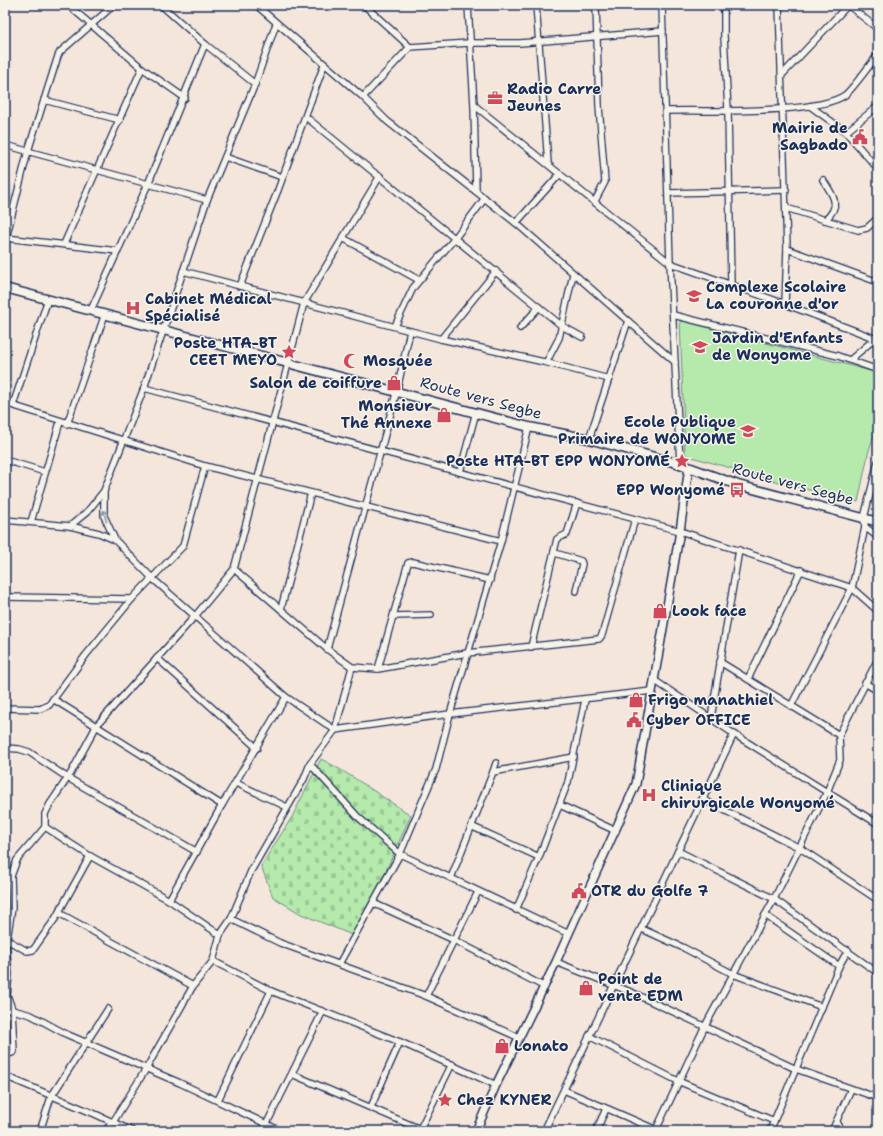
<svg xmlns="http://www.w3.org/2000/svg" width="883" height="1136" font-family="'Shantell Sans',sans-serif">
<defs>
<pattern id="cemetery-stones" width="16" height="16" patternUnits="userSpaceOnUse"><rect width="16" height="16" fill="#b5eaac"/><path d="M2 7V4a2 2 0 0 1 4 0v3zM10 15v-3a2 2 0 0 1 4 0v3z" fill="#9bc996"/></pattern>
</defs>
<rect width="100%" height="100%" fill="#f5e6dc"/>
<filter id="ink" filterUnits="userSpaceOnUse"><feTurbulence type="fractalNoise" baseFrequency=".025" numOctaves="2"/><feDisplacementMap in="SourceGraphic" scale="8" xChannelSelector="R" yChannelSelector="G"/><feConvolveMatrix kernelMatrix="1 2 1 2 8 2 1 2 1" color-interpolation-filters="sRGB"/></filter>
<g filter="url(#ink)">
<polygon fill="#b5eaac" stroke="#688c85" points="680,320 878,373 878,423 869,450 858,502 789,485 685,455"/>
<path fill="url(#cemetery-stones)" stroke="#688c85" d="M321,759C353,775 381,797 411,815L385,873L352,935L301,914L273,897L261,866L292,817Z"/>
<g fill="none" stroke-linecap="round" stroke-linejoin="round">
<g stroke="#1b2f5e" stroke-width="8">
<g id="minor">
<polyline points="68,5 142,68 185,98"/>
<polyline points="161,5 205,44 255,84"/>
<polyline points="256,5 363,97 387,121 516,223 675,362"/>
<polyline points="364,5 410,47"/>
<polyline points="468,5 474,105 476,191"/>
<polyline points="536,5 548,163"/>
<polyline points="662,5 670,263 680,464"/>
<polyline points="724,5 724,36 728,110 731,285"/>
<polyline points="779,5 787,249 785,304"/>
<polyline points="848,5 878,29"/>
<polyline points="782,75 848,5"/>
<polyline points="363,97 410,47 469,43 520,43 663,31"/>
<polyline points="44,100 120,120"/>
<polyline points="474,105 670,263 785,304 874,338"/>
<polyline points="810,106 846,132 878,169"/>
<path d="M667,111C705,110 817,115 845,95C853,89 870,64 878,55"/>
<polyline points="306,117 562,326 582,337"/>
<polyline points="846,132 878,106"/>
<polyline points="5,145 207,200"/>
<polyline points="225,157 282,177"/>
<polyline points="873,162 878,158"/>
<path d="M823,180C833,195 842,206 825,220"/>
<polyline points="669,193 786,190"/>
<polyline points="595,201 605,182 599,106 596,5"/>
<polyline points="786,208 858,230 867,228 878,218"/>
<polyline points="516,223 560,174"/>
<polyline points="6,238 118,251"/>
<polyline points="343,238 419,280"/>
<polyline points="5,242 28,151 58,56 60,52 114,5"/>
<polyline points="64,244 142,68"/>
<polyline points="787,249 878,282"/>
<polyline points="183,271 441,339 544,362 609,379"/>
<polyline points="240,286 278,190 324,65"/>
<polyline points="91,310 148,184 205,44"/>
<polyline points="673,315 838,356 878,370"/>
<polyline points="395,326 413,288 455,238 485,198"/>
<polyline points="520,328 539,307"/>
<polyline points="441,339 496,271"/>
<polyline points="850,360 878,336"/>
<polyline points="544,362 547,361 559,338 573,274"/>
<polyline points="144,388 680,531 852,588 878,611"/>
<polyline points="5,403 205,466 501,541"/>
<polyline points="13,405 48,299"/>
<polyline points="67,424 105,314"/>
<polyline points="589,439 628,321"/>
<polyline points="5,460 45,472"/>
<polyline points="460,472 476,412"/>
<polyline points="5,520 70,526 99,533 115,540 152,578 286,697 335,730 450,714 652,691"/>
<polyline points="31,522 60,422"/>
<polyline points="70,526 87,512 104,491"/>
<polyline points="865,527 878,537"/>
<polyline points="115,540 104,516 104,491 144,388 207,200 255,84 276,24"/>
<polyline points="555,553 581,561 582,564 576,591"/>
<polyline points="234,569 327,649 352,667 378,669 467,653 599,639 602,635 635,519"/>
<polyline points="5,597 132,599"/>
<polyline points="281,609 311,493"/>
<polyline points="394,616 431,615"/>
<polyline points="531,647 557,539 567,534 577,503"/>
<polyline points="327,649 397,390 410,331"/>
<polyline points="157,658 257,748"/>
<polyline points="720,662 839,735"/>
<polyline points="378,669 408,563 413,562 490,580"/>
<polyline points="748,679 801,570"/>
<polyline points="654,680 734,734 878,824"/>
<polyline points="865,683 878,691"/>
<polyline points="53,699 222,805"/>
<polyline points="791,706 852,588 865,527 864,518 878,462"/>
<polyline points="5,708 40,709 49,705 86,655 132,599 183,546 205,466"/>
<polyline points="711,718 739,550"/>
<polyline points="5,748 19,749 29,752 68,778 197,852"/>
<polyline points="310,764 357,816 400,854 569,934"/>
<polyline points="493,772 496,763"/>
<polyline points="236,783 287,807"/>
<polyline points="702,799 800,848 878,900"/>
<polyline points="560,805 616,831"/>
<polyline points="45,827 90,856 169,900 220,935"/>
<polyline points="473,827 539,857"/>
<polyline points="678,851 774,899 878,973"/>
<polyline points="5,873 11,876"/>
<polyline points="451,878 493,772 574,757"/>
<polyline points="169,900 222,805 286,697"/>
<polyline points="373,903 454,940 545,987"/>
<polyline points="516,910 539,857 568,782 585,700"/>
<polyline points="59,913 193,986"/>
<polyline points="765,915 839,966"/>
<polyline points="231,919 280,943 426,996 520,1038"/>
<polyline points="642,929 684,948 733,974 822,1007"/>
<polyline points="7,940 27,951 33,950 55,919 90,856"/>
<polyline points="213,961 271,991 400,1042 496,1085"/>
<polyline points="556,962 633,993 796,1069 878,1098"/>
<polyline points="339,964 400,854 436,769 450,714 501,541 529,427"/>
<polyline points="426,996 478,892"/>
<polyline points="5,1008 31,1015 66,1034 180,1083 281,1131"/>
<polyline points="589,1036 678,1081 774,1121 839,966 848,950"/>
<polyline points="5,1054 9,1054 14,1052 12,1009 7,995 9,974 6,946 12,908 11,876 17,860 45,827 45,814 50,804 71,773 97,725 196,615 234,569 304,303 380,176"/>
<polyline points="292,1074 420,1129"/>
<polyline points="5,1076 95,1114 132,1131"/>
<polyline points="564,1090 659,1131"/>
<polyline points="218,1100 271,991"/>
<polyline points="371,1107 400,1042"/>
<polyline points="837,1122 842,1131"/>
<polyline points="656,1130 704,1028 774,899 827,792 840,760 839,735 878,659"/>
<polyline points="40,1131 51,1097 108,1009"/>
<polyline points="105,1131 113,1122 146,1069 193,986 213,961 220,935 231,919 251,871 304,779 310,764 335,730 352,667"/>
<polyline points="263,1131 323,1011"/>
<polyline points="419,1131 452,1064"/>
<polyline points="544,1131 734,734"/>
<polyline points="596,1131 606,1109"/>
<polyline points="770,1131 774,1121"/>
<polyline points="832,1131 851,1089"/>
</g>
</g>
<g stroke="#1b2f5e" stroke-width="10">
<polyline id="tertiary" points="476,1131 496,1085 556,962 636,784 680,531 689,467"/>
</g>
<g stroke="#1b2f5e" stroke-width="11">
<polyline id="secondary" points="5,288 529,427 589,439 680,464 738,485 878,522"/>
</g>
<use href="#minor" stroke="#f7f3e8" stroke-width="5.5"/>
<use href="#tertiary" stroke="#f7f3e8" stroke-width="7"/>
<use href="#secondary" stroke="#f7f3e8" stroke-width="8"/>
</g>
<defs><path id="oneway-shaft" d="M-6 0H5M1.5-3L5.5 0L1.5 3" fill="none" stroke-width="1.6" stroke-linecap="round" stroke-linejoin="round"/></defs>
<use stroke="#8991a3" href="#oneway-shaft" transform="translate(105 516) rotate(-104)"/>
</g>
<defs>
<g id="office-bare" transform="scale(1.2)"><path d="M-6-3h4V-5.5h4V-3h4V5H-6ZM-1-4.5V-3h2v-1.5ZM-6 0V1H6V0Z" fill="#d1495b" stroke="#f7f3e8" stroke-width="2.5" paint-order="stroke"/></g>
<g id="civic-bare" transform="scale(1.2)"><path d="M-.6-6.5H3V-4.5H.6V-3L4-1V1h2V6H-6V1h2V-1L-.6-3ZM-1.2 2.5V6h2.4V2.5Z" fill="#d1495b" stroke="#f7f3e8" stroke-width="2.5" paint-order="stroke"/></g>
<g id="school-bare" transform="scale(1.2)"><path d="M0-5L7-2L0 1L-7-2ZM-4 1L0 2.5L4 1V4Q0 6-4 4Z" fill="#d1495b" stroke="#f7f3e8" stroke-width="2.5" paint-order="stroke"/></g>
<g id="hospital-bare" transform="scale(1.2)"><path d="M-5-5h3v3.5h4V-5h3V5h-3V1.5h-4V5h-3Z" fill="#d1495b" stroke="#f7f3e8" stroke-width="2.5" paint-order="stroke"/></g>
<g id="sight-bare" transform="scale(1.2)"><path d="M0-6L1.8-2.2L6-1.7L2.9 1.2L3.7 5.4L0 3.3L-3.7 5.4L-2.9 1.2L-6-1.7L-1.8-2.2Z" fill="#d1495b" stroke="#f7f3e8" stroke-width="2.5" paint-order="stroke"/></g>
<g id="mosque-bare" transform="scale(1.2)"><path d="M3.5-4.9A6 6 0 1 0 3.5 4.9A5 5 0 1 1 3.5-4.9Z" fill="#d1495b" stroke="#f7f3e8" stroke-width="2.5" paint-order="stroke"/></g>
<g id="shop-bare" transform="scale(1.2)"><path d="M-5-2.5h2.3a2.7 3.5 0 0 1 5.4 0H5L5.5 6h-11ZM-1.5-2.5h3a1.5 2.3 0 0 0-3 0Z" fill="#d1495b" stroke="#f7f3e8" stroke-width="2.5" paint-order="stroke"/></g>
<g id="bus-bare" transform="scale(1.2)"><path d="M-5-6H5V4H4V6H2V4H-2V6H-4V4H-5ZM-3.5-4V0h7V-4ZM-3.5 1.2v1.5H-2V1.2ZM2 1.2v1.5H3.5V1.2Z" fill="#d1495b" stroke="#f7f3e8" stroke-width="2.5" paint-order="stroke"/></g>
</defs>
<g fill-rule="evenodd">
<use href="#office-bare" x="495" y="98"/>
<use href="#civic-bare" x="860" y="137"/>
<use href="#school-bare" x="694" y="296"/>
<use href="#hospital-bare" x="133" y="308"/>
<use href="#school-bare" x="700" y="347"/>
<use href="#sight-bare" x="289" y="352"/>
<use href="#mosque-bare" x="351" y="361"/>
<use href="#shop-bare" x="394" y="383"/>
<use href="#shop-bare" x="444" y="415"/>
<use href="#school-bare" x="748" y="431"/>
<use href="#sight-bare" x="682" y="461"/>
<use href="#bus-bare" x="737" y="490"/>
<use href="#shop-bare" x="660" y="611"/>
<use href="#shop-bare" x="636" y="700"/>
<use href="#civic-bare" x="634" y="720"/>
<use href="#hospital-bare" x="649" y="795"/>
<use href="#civic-bare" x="579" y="891"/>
<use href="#shop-bare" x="586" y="988"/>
<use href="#shop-bare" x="502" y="1046"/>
<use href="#sight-bare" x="445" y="1100"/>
</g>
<g text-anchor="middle" stroke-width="3" stroke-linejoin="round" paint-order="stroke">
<g font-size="15" font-weight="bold" fill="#1b2f5e" stroke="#f7f3e8" text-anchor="start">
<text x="507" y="94">Radio Carre<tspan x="507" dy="17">Jeunes</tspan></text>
<text x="848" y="133" text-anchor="end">Mairie de<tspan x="848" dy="17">Sagbado</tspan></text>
<text x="706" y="292">Complexe Scolaire<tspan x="706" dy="17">La couronne d'or</tspan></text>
<text x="145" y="304">Cabinet Médical<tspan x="145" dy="17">Spécialisé</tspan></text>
<text x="712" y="343">Jardin d'Enfants<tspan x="712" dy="17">de Wonyome</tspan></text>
<text x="277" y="348" text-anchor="end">Poste HTA-BT<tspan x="277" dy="17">CEET MEYO</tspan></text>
<text x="363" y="366">Mosquée</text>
<text x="382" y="388" text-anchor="end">Salon de coiffure</text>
<text x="432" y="411" text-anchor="end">Monsieur<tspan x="432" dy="17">Thé Annexe</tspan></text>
<text x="736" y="427" text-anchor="end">Ecole Publique<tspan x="736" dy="17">Primaire de WONYOME</tspan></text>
<text x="670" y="466" text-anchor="end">Poste HTA-BT EPP WONYOMÉ</text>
<text x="725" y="495" text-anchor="end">EPP Wonyomé</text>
<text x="672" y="616">Look face</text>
<text x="648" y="705">Frigo manathiel</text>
<text x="646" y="725">Cyber OFFICE</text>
<text x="661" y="791">Clinique<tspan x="661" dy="17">chirurgicale Wonyomé</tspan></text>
<text x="591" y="896">OTR du Golfe 7</text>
<text x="598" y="984">Point de<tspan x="598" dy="17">vente EDM</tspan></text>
<text x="514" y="1051">Lonato</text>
<text x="457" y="1105">Chez KYNER</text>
</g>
<g font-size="15" fill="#1b2f5e" stroke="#f7f3e8">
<text transform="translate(481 398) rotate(15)" y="5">Route vers Segbe</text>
<text transform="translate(793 484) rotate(15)" y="5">Route vers Segbe</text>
</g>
</g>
<rect width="883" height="1136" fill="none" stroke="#f7f3e8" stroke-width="20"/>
<rect x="10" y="10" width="863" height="1116" fill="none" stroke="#1b2f5e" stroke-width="1.5" filter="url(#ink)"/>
</svg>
